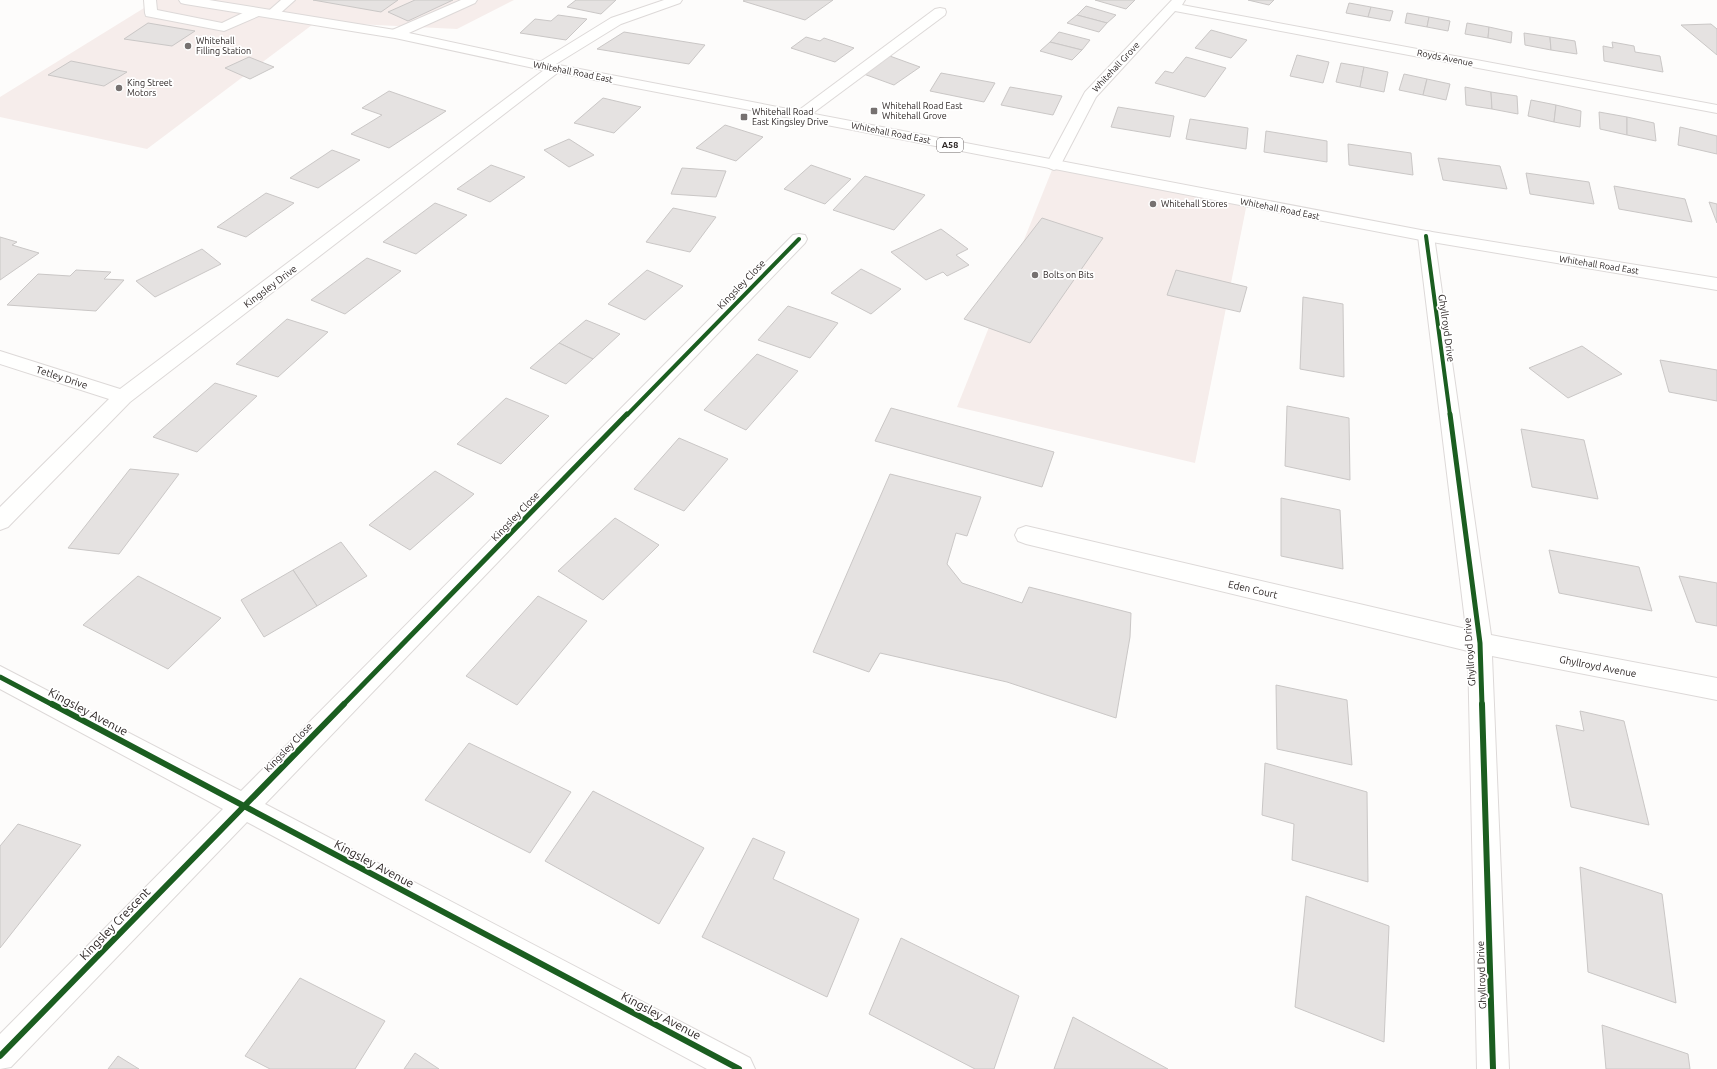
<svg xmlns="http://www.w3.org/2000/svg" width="1717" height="1069" font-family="Ubuntu,sans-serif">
<rect width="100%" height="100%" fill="#fdfcfb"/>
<g fill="#f6edeb">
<polygon points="157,0 514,0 457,29 316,22 147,149 0,117 0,97"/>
<polygon points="1054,165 1247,203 1195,463 957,407"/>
</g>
<g fill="#e5e2e1" stroke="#cac7c6">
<polygon points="313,0 398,0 381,12"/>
<polygon points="415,0 453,0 408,21 388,12"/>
<polygon points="576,0 616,0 601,14 567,7"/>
<polygon points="745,0 833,0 805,20 743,1"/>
<polygon points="1095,0 1135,0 1126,9"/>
<polygon points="1248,0 1274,0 1269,5"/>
<polygon points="1349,3 1371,7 1368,17 1346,13"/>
<polygon points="1086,6 1116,15 1107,23 1077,15"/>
<polygon points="1371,7 1393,11 1390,21 1368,17"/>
<polygon points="1407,13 1429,17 1427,27 1405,23"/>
<polygon points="558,15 587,19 566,40 520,33 535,19 551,21"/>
<polygon points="1077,15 1107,23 1099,32 1067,23"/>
<polygon points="1429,17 1450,21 1448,31 1427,27"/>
<polygon points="148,23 195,31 172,46 124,39"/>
<polygon points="1467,23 1489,27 1488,38 1465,34"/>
<polygon points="1711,24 1717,29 1717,55 1681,25"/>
<polygon points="1489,27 1512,32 1511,43 1488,38"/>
<polygon points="1211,30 1247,40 1231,58 1195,48"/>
<polygon points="624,32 705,45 689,64 597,49"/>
<polygon points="1059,32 1090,40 1082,50 1050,42"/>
<polygon points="1524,33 1550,37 1551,50 1525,45"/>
<polygon points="806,37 820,41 824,38 854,48 835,62 791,48"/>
<polygon points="1550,37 1575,41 1577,54 1551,50"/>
<polygon points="1050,42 1082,50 1072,60 1040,51"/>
<polygon points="1612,42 1634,46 1635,52 1660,56 1663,72 1604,61 1603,46 1613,48"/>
<polygon points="887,55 920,67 894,85 861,73"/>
<polygon points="1297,55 1329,62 1323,83 1290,76"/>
<polygon points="249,57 274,67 250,79 225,68"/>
<polygon points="1186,57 1226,68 1205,97 1155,83 1165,71 1173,73"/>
<polygon points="71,61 127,72 104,86 48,75"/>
<polygon points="1341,63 1364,67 1360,87 1336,82"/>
<polygon points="1364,67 1388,72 1384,92 1360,87"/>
<polygon points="941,73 995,83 984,102 930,91"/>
<polygon points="1404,74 1427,79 1423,95 1399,90"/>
<polygon points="1427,79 1450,84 1446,100 1423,95"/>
<polygon points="1010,87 1062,96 1053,115 1001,105"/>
<polygon points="1465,87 1491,92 1492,109 1466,105"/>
<polygon points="389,91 446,111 389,148 351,134 382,115 362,108"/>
<polygon points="1491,92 1517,96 1518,114 1492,109"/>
<polygon points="603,98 641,107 614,133 574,123"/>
<polygon points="1531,100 1556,105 1554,122 1528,116"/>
<polygon points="1556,105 1581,111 1580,127 1554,122"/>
<polygon points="1118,107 1174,116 1170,137 1111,127"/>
<polygon points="1599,112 1627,117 1627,135 1600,129"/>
<polygon points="1627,117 1654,123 1656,141 1627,135"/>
<polygon points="1190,119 1248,128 1246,149 1186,139"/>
<polygon points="725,125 763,137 736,161 696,148"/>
<polygon points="1680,127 1717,136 1717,154 1678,145"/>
<polygon points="1266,131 1327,141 1327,162 1264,152"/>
<polygon points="569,139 594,155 569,167 544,150"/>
<polygon points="1348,144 1411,153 1413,175 1349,165"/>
<polygon points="332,150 360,160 318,188 290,178"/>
<polygon points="1438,158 1500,166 1507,189 1443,180"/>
<polygon points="491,165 525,177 490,202 457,189"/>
<polygon points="811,165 851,179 825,204 784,189"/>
<polygon points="682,168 726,171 716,197 671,194"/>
<polygon points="1526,173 1589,182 1594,204 1530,194"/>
<polygon points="865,176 925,195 894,230 833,210"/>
<polygon points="1614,186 1685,199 1692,222 1619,209"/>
<polygon points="266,193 294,203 246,237 217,227"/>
<polygon points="1709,202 1717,204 1717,223"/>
<polygon points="435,203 467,215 416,254 383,242"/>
<polygon points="673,208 716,217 690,252 646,242"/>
<polygon points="1042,218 1103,238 1030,343 964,319"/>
<polygon points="941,229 968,249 956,255 969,265 947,276 943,272 926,280 891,252"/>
<polygon points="0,237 17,242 12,245 39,253 0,280"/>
<polygon points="202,249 221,264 155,297 136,281"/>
<polygon points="367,258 401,271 345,314 311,300"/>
<polygon points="861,269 901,289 871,314 831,293"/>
<polygon points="76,270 111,272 104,279 124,280 96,311 7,305 38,274 70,276"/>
<polygon points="647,270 683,286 645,320 608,304"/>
<polygon points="1176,270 1247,287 1240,312 1167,295"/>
<polygon points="1303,297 1343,304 1344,377 1300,369"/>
<polygon points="788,306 838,323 810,358 758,340"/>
<polygon points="287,319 328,332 278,377 236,364"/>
<polygon points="586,320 620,334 593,359 559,343"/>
<polygon points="559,343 593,359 566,384 530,368"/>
<polygon points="1582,346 1622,374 1568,398 1529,368"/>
<polygon points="757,354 798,371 746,430 704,410"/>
<polygon points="1660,360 1717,370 1717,401 1669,392"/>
<polygon points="215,383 257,396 197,452 153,437"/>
<polygon points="506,398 549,416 501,464 457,444"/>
<polygon points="1287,406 1349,418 1350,480 1285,466"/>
<polygon points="891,408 1054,452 1042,487 875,441"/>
<polygon points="1521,429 1584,440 1598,499 1532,487"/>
<polygon points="679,438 728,459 684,511 634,489"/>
<polygon points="130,469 179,474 119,554 68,548"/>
<polygon points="435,471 474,494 410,550 369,525"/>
<polygon points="890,474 981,497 967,536 956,533 947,564 962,583 1022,603 1029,587 1131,613 1130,637 1116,718 1007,682 880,653 869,672 813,652"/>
<polygon points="1281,498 1340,510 1343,569 1281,556"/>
<polygon points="615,518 659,545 603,600 558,571"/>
<polygon points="341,542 367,576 317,606 293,570"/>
<polygon points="1549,550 1639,567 1652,611 1559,593"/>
<polygon points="293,570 317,606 264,637 241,600"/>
<polygon points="138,576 221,618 168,669 83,625"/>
<polygon points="1679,576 1717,583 1717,626 1696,622"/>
<polygon points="538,596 587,621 517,705 466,676"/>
<polygon points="1276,685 1347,700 1352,765 1277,749"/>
<polygon points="1580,711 1624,721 1649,825 1571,807 1556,725 1584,731"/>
<polygon points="469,743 571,792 530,853 425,800"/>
<polygon points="1265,763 1367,792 1368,882 1292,860 1294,824 1262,815"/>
<polygon points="593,791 704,848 659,924 545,861"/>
<polygon points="18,824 81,845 0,948 0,846"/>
<polygon points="753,838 785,852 773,879 859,919 827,997 702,937"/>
<polygon points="1580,867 1662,894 1676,1003 1588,972"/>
<polygon points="1306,896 1389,926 1384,1042 1295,1007"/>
<polygon points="901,938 1019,996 994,1069 975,1069 869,1014"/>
<polygon points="300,978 385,1021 355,1069 270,1069 245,1056"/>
<polygon points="1073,1017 1168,1069 1054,1069"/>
<polygon points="1602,1025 1688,1054 1690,1069 1606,1069"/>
<polygon points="415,1053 439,1069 404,1069"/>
<polygon points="118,1056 139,1069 108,1069"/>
</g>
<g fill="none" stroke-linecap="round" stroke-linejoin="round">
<g stroke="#ddd9d8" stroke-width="2">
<g id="minor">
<polygon points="144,0 156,0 157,10 222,23 251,9 261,9 262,12 261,15 224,31 146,16 145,13"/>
<polygon points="281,0 295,0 276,17 266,17 265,14"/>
<polygon points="461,0 477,0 475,3 400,37 390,37 388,34 390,31"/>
<polygon points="664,0 682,0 680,3 621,24 556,64 560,65 562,68 560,71 130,402 8,527 0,530 0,507 109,399 0,364 0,351 120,389 544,70 538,69 536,66 538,63 611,18"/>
<polygon points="1172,0 1185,0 1182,5 1717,105 1717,113 1175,11 1096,97 1059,168 1054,170 1049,168 1046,165 1085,92"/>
<polygon points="940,8 945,9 946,12 945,15 805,119 800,120 795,119 793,116 795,113 935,9"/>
<polygon points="1426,231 1432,232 1434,236 1491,635 1717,678 1717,700 1492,656 1509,1069 1477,1069 1468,651 1026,544 1018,541 1015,535 1018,529 1026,526 1466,629 1418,236 1420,232"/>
<polygon points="799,234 805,235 807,239 805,243 265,804 750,1058 755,1069 707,1069 247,822 11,1067 0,1069 0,1034 223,809 0,689 0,666 241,791 793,235"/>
</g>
</g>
<g stroke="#ddd9d8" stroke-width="2">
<polygon id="major" points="179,0 209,0 395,30 543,62 1426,231 1717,278 1717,290 1426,241 543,70 395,38 185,4 181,3"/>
</g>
<use href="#minor" fill="#fffffe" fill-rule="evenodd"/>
<use href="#major" fill="#fffffe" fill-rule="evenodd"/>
<g stroke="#fff" stroke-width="6">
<g id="cycleway-far2">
<polyline points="1426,236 1450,415"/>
<polyline points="627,415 799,239"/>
</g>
</g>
<g stroke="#fff" stroke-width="8">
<g id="cycleway-far1">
<polyline points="1450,414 1480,643 1482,705"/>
<polyline points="0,677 53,705"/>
<polyline points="343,705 627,414"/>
</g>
</g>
<g stroke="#fff" stroke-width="9">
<g id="cycleway">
<polyline points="52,704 739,1069"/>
<polyline points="1482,704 1493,1069"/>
<polyline points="0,1056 344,704"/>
</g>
</g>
<use href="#cycleway-far2" stroke="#1b5e20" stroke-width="4"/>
<use href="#cycleway-far1" stroke="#1b5e20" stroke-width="5"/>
<use href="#cycleway" stroke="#1b5e20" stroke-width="6"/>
</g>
<g fill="#767170" stroke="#fff" stroke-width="1.5">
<circle cx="188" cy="46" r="4"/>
<circle cx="119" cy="88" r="4"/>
<rect x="870" y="107" width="8" height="8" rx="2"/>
<rect x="740" y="113" width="8" height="8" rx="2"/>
<circle cx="1153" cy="204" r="4"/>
<circle cx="1035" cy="275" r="4"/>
</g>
<g text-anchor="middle" stroke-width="3.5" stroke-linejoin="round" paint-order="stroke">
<g font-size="9" fill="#2d2625" stroke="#fff" text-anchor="start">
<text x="196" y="44">Whitehall<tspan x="196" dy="10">Filling Station</tspan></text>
<text x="127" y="86">King Street<tspan x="127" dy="10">Motors</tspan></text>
<text x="882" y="109">Whitehall Road East<tspan x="882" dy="10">Whitehall Grove</tspan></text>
<text x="752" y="115">Whitehall Road<tspan x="752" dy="10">East Kingsley Drive</tspan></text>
<text x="1161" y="207">Whitehall Stores</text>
<text x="1043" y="278">Bolts on Bits</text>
</g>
<g font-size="9" fill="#2d2625" stroke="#fff">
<text transform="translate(1445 58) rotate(11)" y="3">Royds Avenue</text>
<text transform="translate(1116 67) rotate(-47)" y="3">Whitehall Grove</text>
<text transform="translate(573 72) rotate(11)" y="3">Whitehall Road East</text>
<text transform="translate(891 133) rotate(11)" y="3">Whitehall Road East</text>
<text transform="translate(1280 209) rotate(11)" y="3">Whitehall Road East</text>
<text transform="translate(1599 265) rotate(9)" y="3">Whitehall Road East</text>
</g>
<rect fill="#fff" stroke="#6c6766" stroke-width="1" x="937" y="138" width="26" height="14" rx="3"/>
<g font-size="9" font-weight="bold" fill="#2d2625">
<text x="950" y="148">A58</text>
</g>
<g font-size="10" fill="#2d2625" stroke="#fff">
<text transform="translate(741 284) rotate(-46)" y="4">Kingsley Close</text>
<text transform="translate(270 286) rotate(-37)" y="4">Kingsley Drive</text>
<text transform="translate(1447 328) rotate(82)" y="4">Ghyllroyd Drive</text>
<text transform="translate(62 377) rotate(18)" y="4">Tetley Drive</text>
<text transform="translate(515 516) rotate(-46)" y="4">Kingsley Close</text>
<text transform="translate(1253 589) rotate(13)" y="4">Eden Court</text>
<text transform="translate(1469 652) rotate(-94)" y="4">Ghyllroyd Drive</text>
<text transform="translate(1598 666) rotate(11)" y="4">Ghyllroyd Avenue</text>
<text transform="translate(288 747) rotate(-46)" y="4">Kingsley Close</text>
<text transform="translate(1481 975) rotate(-92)" y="4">Ghyllroyd Drive</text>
</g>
<g font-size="12" fill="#2d2625" stroke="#fff">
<text transform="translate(88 712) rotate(28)" y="4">Kingsley Avenue</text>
<text transform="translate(374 864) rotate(28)" y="4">Kingsley Avenue</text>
<text transform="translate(115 924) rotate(-46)" y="4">Kingsley Crescent</text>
<text transform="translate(661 1016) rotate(28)" y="4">Kingsley Avenue</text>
</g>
</g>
</svg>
